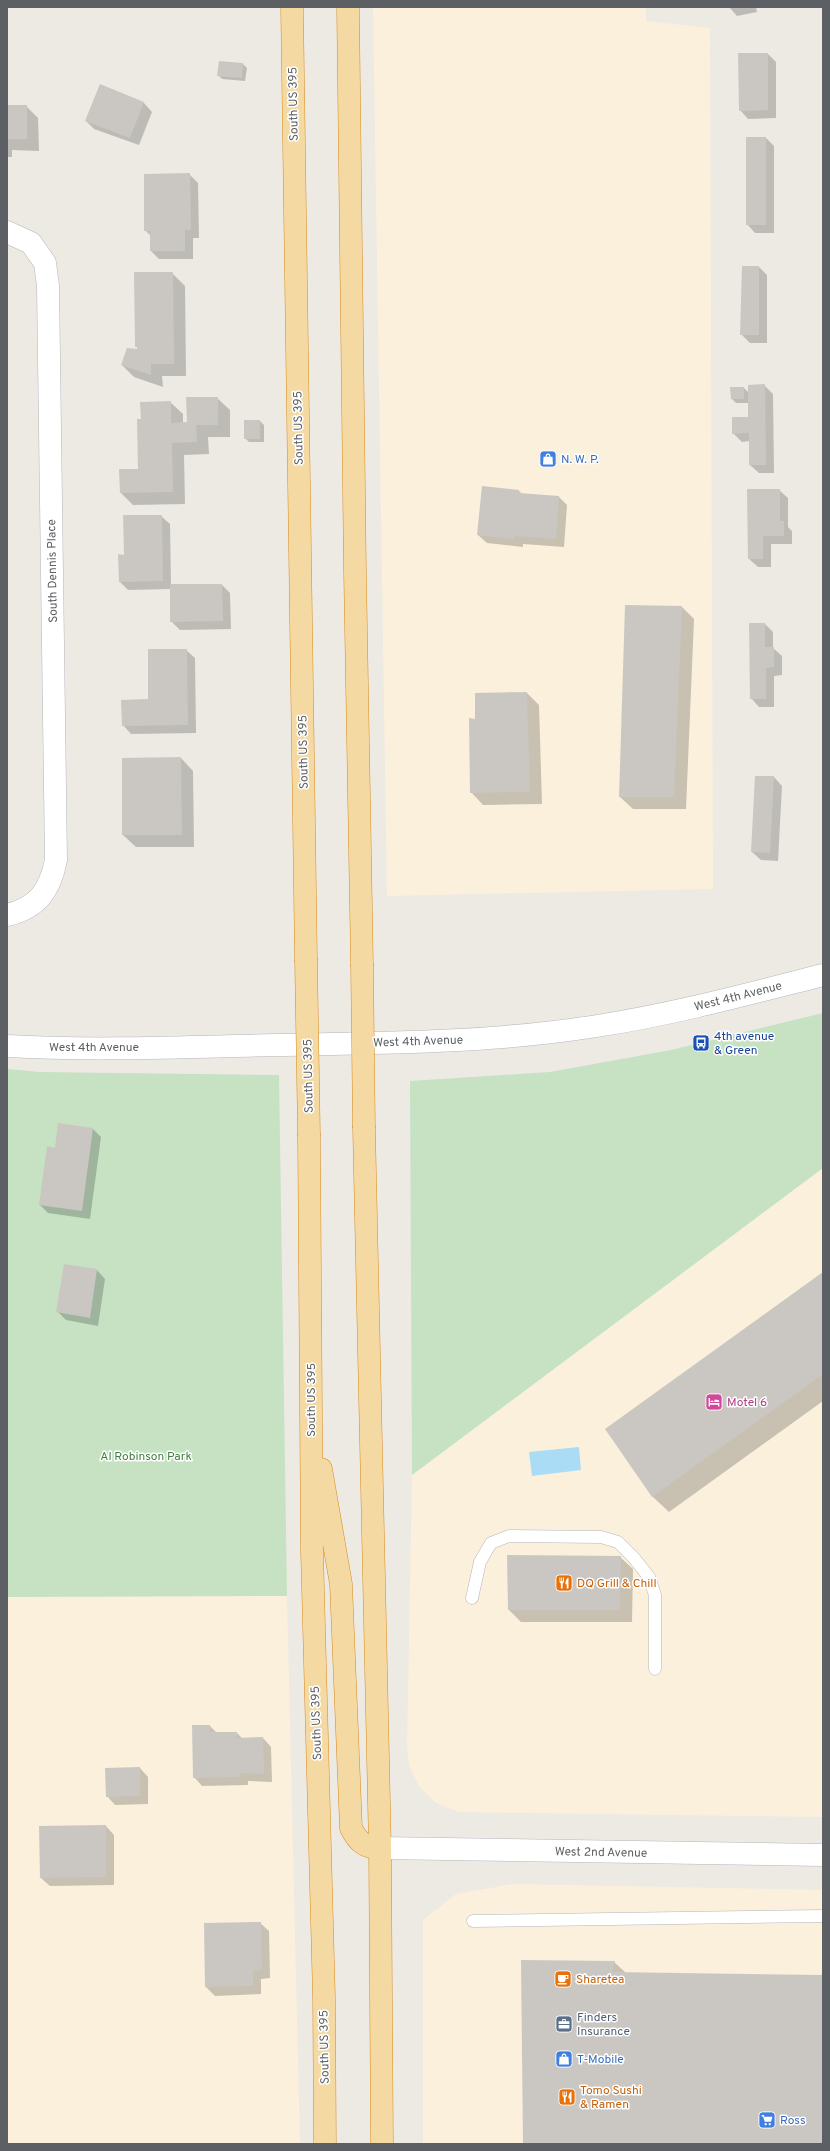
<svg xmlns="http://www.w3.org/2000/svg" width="830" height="2151" font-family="Overpass,sans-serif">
<rect width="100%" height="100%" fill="#edeae4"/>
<g fill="#faf0dc">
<polygon points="373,7 646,7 646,21 710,28 713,889 387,896"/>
<polygon points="823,1168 823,1817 458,1812 436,1803 419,1786 409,1766 407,1746 412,1475"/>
<polygon points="287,1596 300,2144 7,2144 7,1597"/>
<polygon points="513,1884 823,1890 823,2144 423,2144 423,1920 456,1894"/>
</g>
<g fill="#c6e2c3">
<polygon points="823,1013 823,1168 412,1475 410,1081 550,1072 671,1050"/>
<polygon points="7,1069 40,1072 279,1075 287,1596 7,1597"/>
</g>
<polygon fill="#abdcf5" points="579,1447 581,1470 532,1476 529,1452"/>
<g fill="#0003">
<polygon points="756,7 757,12 737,16 729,7"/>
<polygon points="768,54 776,62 776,118 748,119 740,110"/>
<polygon points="243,64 247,68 245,81 222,79 218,75"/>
<polygon points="100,85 144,103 152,112 139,145 94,129 86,121"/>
<polygon points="7,106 26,106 38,118 39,151 12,150 12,157 7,157"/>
<polygon points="766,138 774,146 774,233 755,233 747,224"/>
<polygon points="190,175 198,183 199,238 193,238 193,259 159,259 151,251 151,236 145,230"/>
<polygon points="759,267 767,275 767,343 750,343 741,334"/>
<polygon points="172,273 185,286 186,376 162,376 163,387 134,377 122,365 139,350 136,346"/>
<polygon points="764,385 773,394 774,473 759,473 750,465 750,441 742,442 733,433 749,418 749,403 736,403 732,399 744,388 749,393"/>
<polygon points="217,398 230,410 230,437 208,437 209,454 184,455 185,504 133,505 121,493 120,470 139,469 142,420 170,402 183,414 183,423 188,423"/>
<polygon points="245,421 260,421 264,425 264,442 249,442 245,438"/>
<polygon points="779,490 788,498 788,527 792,531 792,544 771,544 771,567 758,567 749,559"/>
<polygon points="519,491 522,494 559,497 567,505 564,547 523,544 523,547 487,543 478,535"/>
<polygon points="161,516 170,524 171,585 222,585 230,593 231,629 180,630 171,621 171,589 128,590 120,582 125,556"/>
<polygon points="682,607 694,619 686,809 633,809 620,797"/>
<polygon points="765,624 773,632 773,648 782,656 782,675 774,676 774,707 759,707 751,698"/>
<polygon points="186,650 195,658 196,733 131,734 123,725 149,700"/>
<polygon points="527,693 539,705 542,804 483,805 471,792 476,720 476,694"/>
<polygon points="181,758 193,771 194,847 136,847 123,835"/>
<polygon points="774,777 782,786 778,861 761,860 752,852"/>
<polygon points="93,1129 101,1137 90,1219 48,1213 40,1205 55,1149"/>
<polygon points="97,1270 105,1279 98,1326 66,1320 58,1312"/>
<polygon points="823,1273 823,1401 669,1512 653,1497 606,1429"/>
<polygon points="620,1557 633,1569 632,1622 521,1622 509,1610"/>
<polygon points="210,1726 217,1733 237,1733 242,1738 263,1738 271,1747 272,1782 248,1781 248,1785 202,1786 194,1777"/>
<polygon points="140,1768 148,1777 148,1804 115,1805 107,1796"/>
<polygon points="106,1826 114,1835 114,1885 50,1886 41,1878 40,1827"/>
<polygon points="260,1923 269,1931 270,1978 261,1979 261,1994 215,1996 206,1987 205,1924"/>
<polygon points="614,1962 626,1973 823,1976 823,2144 524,2144"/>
</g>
<g fill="#cac7c2">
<polygon points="738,53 768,53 768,110 739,111"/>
<polygon points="219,61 243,63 242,78 217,76"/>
<polygon points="100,84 144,102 130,138 85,121"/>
<rect x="7" y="105" width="20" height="34"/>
<rect x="746" y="137" width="20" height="88"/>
<polygon points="190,173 191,230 185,230 185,251 150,251 150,231 144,231 144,174"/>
<polygon points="742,266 759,266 759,335 740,335"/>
<polygon points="134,272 173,272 174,364 151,364 151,375 121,365 127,348 137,349 138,347 135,347"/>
<polygon points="765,384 766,465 749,465 749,433 732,434 732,417 748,417 748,385"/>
<polygon points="730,387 744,387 744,399 731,399"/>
<polygon points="186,397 218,397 218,425 196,425 197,442 172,443 173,492 120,493 119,469 138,469 137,419 141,419 140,402 171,401 171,423 187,422"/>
<rect x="244" y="420" width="16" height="19"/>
<polygon points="482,486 519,490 519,493 559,496 556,539 515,536 515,539 477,535"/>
<polygon points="747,489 780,489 780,521 784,521 784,536 763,536 763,559 748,559"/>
<polygon points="123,515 162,515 163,581 119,582 118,554 124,555"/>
<polygon points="170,584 222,584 223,621 170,622"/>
<polygon points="625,605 682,606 674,797 619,797"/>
<polygon points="749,623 765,623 765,647 774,647 774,667 766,668 766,699 750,699"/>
<polygon points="148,649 187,649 188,725 122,726 121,700 148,699"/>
<polygon points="527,692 530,792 470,793 469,718 475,719 475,693"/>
<polygon points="181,757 182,835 122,835 122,758"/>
<polygon points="755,776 774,776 770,853 751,852"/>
<polygon points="58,1123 93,1128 82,1211 39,1205 47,1146 55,1148"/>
<polygon points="64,1264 97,1269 90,1318 56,1312"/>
<polygon points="823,1272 823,1374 652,1497 605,1429"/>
<polygon points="507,1555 621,1556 620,1610 508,1610"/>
<polygon points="192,1725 210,1725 210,1732 237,1732 237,1738 263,1737 264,1774 240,1773 240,1777 193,1778"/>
<polygon points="140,1767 140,1796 106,1797 105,1768"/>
<polygon points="106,1825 106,1877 40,1878 39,1826"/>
<polygon points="261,1922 262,1970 253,1971 253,1986 205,1987 204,1923"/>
<polygon points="521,1960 615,1961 612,1972 823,1975 823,2144 523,2144"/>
</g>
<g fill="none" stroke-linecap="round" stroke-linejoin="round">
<g stroke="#b4b6b9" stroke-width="13">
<g id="service">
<polyline points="472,1598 480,1562 491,1543 509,1536 601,1537 618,1542 634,1558 649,1577 655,1595 655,1669"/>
<polyline points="473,1921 823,1916"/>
</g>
</g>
<g stroke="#b4b6b9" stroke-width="23">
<g id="minor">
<path d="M7,232L31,243L45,263L48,286L56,860C50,890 38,908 7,915"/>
<polyline points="380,1848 823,1855"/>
</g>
</g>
<g stroke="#b4b6b9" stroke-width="23">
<path id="tertiary" d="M7,1046C96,1051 186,1047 276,1045C383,1043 491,1043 597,1026C674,1014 748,994 823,975"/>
</g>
<g stroke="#d88919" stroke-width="23">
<g id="trunk">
<polyline points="292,7 306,959"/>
<polyline points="348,7 355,572 362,964"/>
<polyline points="364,1128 380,1848 382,2144"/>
<polyline points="309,1136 312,1552 324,1997 325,2144"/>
<path d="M321,1469L341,1584L351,1828C358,1842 365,1848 380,1848"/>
</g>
</g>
<use href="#service" stroke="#fff" stroke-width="12"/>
<use href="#minor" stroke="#fff" stroke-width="22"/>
<use href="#tertiary" stroke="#fff" stroke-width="22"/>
<use href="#trunk" stroke="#f4daa2" stroke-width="22"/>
<g stroke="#d88919" stroke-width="23" stroke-linecap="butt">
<g id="trunk-bridge">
<polyline points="306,959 309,1136"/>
<polyline points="362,964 364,1128"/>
</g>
</g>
<use href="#trunk-bridge" stroke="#f4daa2" stroke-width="22"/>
</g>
<defs>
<g id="shop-square" transform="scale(0.9)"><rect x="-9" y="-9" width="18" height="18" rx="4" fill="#3f7fe0" stroke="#fff"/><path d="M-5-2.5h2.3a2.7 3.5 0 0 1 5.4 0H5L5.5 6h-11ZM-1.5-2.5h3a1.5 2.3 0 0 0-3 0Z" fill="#fff"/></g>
<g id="bus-square" transform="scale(0.9)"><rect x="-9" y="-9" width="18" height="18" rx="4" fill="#1a4fb4" stroke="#fff"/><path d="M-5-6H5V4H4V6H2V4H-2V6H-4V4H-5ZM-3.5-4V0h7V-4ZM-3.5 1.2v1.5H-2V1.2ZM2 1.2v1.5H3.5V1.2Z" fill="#fff"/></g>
<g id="hotel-square" transform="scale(0.9)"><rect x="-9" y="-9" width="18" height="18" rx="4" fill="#d1479c" stroke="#fff"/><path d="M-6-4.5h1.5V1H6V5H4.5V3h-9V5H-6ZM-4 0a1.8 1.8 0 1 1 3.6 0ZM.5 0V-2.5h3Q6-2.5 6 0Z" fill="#fff"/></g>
<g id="restaurant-square" transform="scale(0.9)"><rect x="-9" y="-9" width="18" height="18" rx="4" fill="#e8710a" stroke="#fff"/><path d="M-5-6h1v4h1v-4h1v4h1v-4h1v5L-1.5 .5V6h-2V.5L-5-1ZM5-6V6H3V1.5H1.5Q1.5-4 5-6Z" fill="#fff"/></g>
<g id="cafe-square" transform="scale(0.9)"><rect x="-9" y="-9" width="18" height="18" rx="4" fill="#e8710a" stroke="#fff"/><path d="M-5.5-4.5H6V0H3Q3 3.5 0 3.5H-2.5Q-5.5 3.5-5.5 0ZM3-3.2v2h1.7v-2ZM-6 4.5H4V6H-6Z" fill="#fff"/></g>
<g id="office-square" transform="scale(0.9)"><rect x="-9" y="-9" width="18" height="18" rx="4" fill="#5c6f8a" stroke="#fff"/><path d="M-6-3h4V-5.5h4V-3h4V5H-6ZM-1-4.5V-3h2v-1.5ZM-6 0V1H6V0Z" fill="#fff"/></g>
<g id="supermarket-square" transform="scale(0.9)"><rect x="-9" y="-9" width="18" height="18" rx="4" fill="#3f7fe0" stroke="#fff"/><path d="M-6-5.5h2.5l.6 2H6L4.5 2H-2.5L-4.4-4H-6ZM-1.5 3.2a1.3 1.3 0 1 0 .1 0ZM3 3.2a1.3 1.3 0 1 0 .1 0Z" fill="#fff"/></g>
</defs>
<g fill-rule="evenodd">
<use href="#shop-square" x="548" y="459"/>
<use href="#bus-square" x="701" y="1043"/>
<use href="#hotel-square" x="714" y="1402"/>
<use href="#restaurant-square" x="564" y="1583"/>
<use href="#cafe-square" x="563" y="1979"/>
<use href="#office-square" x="564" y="2024"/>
<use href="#shop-square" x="564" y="2059"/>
<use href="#restaurant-square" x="567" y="2097"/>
<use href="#supermarket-square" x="767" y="2120"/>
</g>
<g text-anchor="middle" stroke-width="3" stroke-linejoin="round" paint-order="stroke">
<g font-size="12" fill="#5c5f63" stroke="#fff">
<text transform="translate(293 104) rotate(-91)" y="4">South US 395</text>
<text transform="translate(298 428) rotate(-91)" y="4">South US 395</text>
<text transform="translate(52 571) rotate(-91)" y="4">South Dennis Place</text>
<text transform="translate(303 752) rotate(-91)" y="4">South US 395</text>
<text transform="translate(738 996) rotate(-14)" y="4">West 4th Avenue</text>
<text transform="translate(418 1041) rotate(-2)" y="4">West 4th Avenue</text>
<text x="94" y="1051">West 4th Avenue</text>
<text transform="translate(308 1076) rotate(-91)" y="4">South US 395</text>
<text transform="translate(311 1400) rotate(-90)" y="4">South US 395</text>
<text transform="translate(316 1723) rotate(-92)" y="4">South US 395</text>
<text transform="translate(601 1852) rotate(1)" y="4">West 2nd Avenue</text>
<text transform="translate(324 2047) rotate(-91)" y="4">South US 395</text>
</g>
<g font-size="12" fill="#366cbe" stroke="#fff" text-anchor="start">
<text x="561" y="463">N. W. P.</text>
<text x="577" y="2063">T-Mobile</text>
<text x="780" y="2124">Ross</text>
</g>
<g font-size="12" fill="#164399" stroke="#fff" text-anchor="start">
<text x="714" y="1040">4th avenue<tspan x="714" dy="14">&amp; Green</tspan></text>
</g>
<g font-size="12" fill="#b23c85" stroke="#fff" text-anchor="start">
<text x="727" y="1406">Motel 6</text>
</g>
<g font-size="12" fill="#427f3e" stroke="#fff">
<text x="146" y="1460">Al Robinson Park</text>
</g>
<g font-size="12" fill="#c56008" stroke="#fff" text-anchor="start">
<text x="577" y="1587">DQ Grill &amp; Chill</text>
<text x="576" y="1983">Sharetea</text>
<text x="580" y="2094">Tomo Sushi<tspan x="580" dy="14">&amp; Ramen</tspan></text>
</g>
<g font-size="12" fill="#4e5e75" stroke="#fff" text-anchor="start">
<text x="577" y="2021">Finders<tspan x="577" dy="14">Insurance</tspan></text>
</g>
</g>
<rect width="830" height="2151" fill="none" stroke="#5c5f63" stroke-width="16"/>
</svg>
